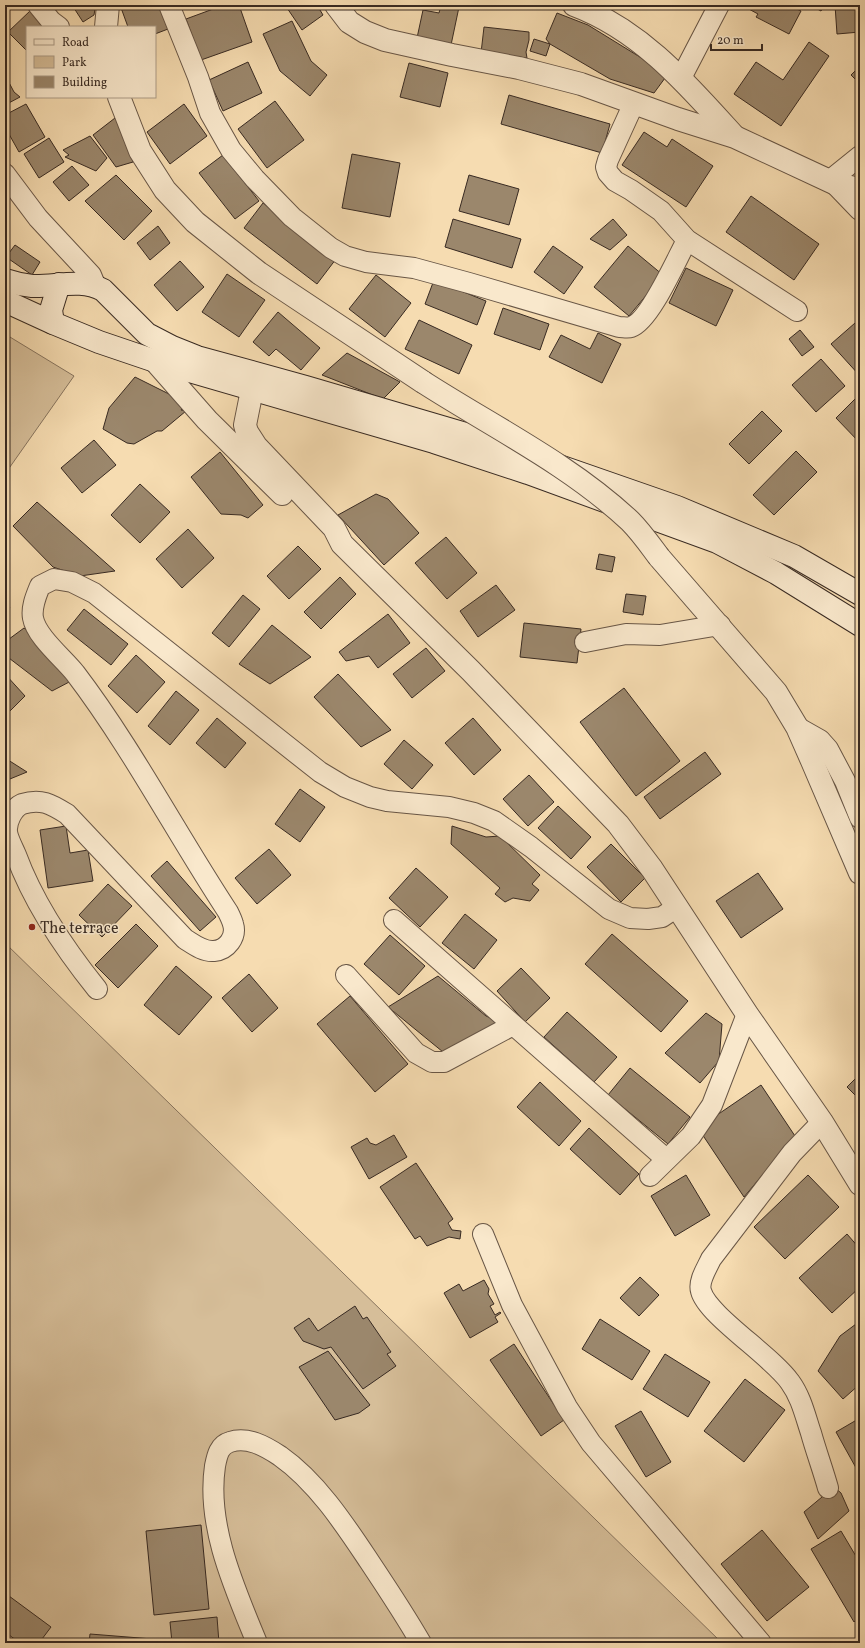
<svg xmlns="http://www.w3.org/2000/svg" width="865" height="1648" font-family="Vollkorn,serif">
<rect width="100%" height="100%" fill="#f6dcb1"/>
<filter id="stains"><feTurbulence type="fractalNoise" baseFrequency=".005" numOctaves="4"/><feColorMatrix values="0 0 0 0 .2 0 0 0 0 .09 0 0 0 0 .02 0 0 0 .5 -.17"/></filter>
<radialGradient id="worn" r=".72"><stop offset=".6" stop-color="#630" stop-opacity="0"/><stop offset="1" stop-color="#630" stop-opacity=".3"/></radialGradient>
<g fill="#d6be99" stroke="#87745e">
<polygon points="5,334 74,376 5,474"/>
<polygon points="5,943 722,1643 5,1643"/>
</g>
<g fill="#9b876c" stroke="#382a22">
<polygon points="72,5 97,5 93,7 95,9 94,15 83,22"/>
<polygon points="120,5 160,5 168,29 155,34 155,27 128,27"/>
<polygon points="224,5 239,5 252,42 201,60 186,19"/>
<polygon points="285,5 317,5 323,15 302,30"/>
<polygon points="441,5 459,7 451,45 417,38 423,10 439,13"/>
<polygon points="748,5 789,5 801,11 789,34 756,17 758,14 747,8"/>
<polygon points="810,5 825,5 821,11"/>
<polygon points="835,5 860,5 860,32 837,34"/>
<polygon points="31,10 48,27 27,27 27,51 8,32"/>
<polygon points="557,13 588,25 648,62 665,78 654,93 610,79 550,44 546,39"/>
<polygon points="292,21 311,61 327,75 310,96 280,71 263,34"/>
<polygon points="484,27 529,32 529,40 526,52 527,58 481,53"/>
<polygon points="534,39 550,44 546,56 530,51"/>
<polygon points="809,42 829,56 781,126 734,94 756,62 783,80"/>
<polygon points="248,62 262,93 223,111 209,80"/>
<polygon points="409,63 448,73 440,107 400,97"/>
<polygon points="860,66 860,84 851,75"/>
<polygon points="5,75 14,92 20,97 5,105"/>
<polygon points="509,95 610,124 602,153 501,124"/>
<polygon points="275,101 304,140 267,168 238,129"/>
<polygon points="26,104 45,137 19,152 5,127 5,115"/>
<polygon points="184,104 207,136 170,164 147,132"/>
<polygon points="115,118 126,133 133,162 116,167 93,135"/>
<polygon points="644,132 667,147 672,139 713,166 686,207 622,165"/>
<polygon points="90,136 107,158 96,171 65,157 69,155 63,150"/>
<polygon points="49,138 64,162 39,178 24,154"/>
<polygon points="352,154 400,163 390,217 342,208"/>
<polygon points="223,155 259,201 235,219 199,173"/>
<polygon points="72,166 89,185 69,201 53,182"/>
<polygon points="116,175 152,211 124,240 85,201"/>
<polygon points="469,175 519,189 509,225 459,211"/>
<polygon points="751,196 819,244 794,280 726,232"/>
<polygon points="263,203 336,259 317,284 244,228"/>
<polygon points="453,219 521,239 512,268 445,247"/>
<polygon points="613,219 627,235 610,250 590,239"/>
<polygon points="158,226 170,243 150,260 137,243"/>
<polygon points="15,245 40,262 32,275 6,257"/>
<polygon points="553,246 583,267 564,294 534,272"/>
<polygon points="628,246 663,275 629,316 594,287"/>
<polygon points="180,261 204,287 177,311 154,285"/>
<polygon points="686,268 733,290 716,326 669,303"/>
<polygon points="227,274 265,300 239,337 202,312"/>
<polygon points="376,275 411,303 385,337 349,309"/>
<polygon points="434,280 486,301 477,325 425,304"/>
<polygon points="503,308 549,324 540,350 494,334"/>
<polygon points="278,312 320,348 301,370 276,349 269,356 253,342"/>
<polygon points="419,320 472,345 459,374 405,349"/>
<polygon points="855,323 860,328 860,376 831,344"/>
<polygon points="800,330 814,347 802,356 789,339"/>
<polygon points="598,333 621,344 602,383 549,357 561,335 590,349"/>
<polygon points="347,353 400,382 383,399 322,375"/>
<polygon points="821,359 845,386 816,412 792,385"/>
<polygon points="135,377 175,397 184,406 181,410 186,411 162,431 157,431 134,444 127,443 103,429 109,408"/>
<polygon points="858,396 860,398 860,443 836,418"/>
<polygon points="762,411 782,431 749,464 729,444"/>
<polygon points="94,440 116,465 82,493 61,468"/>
<polygon points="796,451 817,472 774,515 753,495"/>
<polygon points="220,452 263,505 248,518 241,515 221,514 191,477"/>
<polygon points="140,484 170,512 140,543 111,515"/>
<polygon points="376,494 388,499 419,533 384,565 338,515"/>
<polygon points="37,502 115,571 80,576 53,567 13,526"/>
<polygon points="188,529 214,558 182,588 156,559"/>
<polygon points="446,537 477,573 447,599 415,563"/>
<polygon points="298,546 321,569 289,599 267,576"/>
<polygon points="599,554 615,557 612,572 596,569"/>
<polygon points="340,577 356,594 321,629 304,612"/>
<polygon points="496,585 515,610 478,637 460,611"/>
<polygon points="626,594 646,596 643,615 623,612"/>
<polygon points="243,595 260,609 229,647 212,633"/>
<polygon points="5,602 10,608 5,612"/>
<polygon points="84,609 128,644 111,665 67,630"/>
<polygon points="388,614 410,643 378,668 369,656 346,661 339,652"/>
<polygon points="524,623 581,629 577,663 520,657"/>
<polygon points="272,625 311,657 270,684 239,664"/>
<polygon points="24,628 40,639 73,680 52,691 5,655 5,642"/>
<polygon points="426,648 445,671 412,698 393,674"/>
<polygon points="136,655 165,682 137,713 108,686"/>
<polygon points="5,674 25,696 8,713 5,709"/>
<polygon points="338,674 391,730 361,747 314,697"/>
<polygon points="624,688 680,761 636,796 580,722"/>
<polygon points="176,691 199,710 170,745 148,726"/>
<polygon points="217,718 246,743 225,768 196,743"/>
<polygon points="473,718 501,750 474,775 445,743"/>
<polygon points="404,740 433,765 412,789 384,764"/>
<polygon points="705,752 721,774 660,819 644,797"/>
<polygon points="5,758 27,772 5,781"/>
<polygon points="529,775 554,802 528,826 503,799"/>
<polygon points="300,789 325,807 300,842 275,824"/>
<polygon points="558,806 591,837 571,859 538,828"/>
<polygon points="66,826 70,853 88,850 93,881 48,888 40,830"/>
<polygon points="452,826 486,837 500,836 540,875 532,884 539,890 530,901 513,898 505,902 495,894 500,888 451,844"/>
<polygon points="611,844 645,878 621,902 587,867"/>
<polygon points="269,849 291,875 257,904 235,878"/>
<polygon points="167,861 216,917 200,931 151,876"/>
<polygon points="416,868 448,897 420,927 389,898"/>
<polygon points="758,873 783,909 741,938 716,901"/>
<polygon points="108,884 132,906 102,937 79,915"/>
<polygon points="465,914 497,940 474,969 442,943"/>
<polygon points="136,924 158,946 118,988 95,965"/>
<polygon points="612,934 688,1001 661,1032 585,964"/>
<polygon points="390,935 425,966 399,995 364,964"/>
<polygon points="176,966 212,997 179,1035 144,1005"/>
<polygon points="521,968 550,998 525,1022 497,991"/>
<polygon points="249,974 278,1008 252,1032 222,998"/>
<polygon points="438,976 486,1016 500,1022 443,1052 388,1007"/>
<polygon points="350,996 408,1064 375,1092 317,1024"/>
<polygon points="567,1012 617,1057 594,1082 544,1037"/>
<polygon points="706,1013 722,1024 719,1061 700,1083 665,1053"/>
<polygon points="630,1068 690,1117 668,1144 608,1095"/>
<polygon points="860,1074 860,1100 847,1087"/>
<polygon points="540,1082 581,1121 559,1146 517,1107"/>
<polygon points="761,1085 795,1136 744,1197 698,1128"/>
<polygon points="589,1128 639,1174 620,1195 570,1149"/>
<polygon points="394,1135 407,1157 369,1179 351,1147 367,1138 370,1143 376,1145"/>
<polygon points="416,1163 453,1219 448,1223 452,1230 461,1231 460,1239 449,1237 427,1246 420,1236 415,1239 380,1187"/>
<polygon points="686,1175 710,1215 675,1236 651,1196"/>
<polygon points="808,1175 839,1207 785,1259 754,1227"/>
<polygon points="847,1234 860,1249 860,1287 832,1313 799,1278"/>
<polygon points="640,1277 659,1295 639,1316 620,1298"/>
<polygon points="484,1280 489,1289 488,1294 494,1304 490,1306 495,1315 500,1312 501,1313 495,1317 498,1322 470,1338 444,1293 459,1284 463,1291"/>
<polygon points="355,1306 363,1319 367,1317 391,1352 387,1354 396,1366 363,1389 331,1347 324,1349 303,1341 294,1328 309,1318 318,1331"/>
<polygon points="600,1319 650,1351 632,1380 582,1349"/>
<polygon points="860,1321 860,1384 843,1399 818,1371 840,1336"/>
<polygon points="514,1344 564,1420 541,1436 490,1360"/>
<polygon points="328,1351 370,1405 359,1413 335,1420 299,1367"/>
<polygon points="665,1354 710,1382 688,1417 643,1389"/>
<polygon points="745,1379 785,1410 744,1462 704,1431"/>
<polygon points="641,1411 671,1462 646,1477 615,1426"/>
<polygon points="860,1418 860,1475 836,1432"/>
<polygon points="834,1487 841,1493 849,1511 818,1539 804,1512"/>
<polygon points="201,1525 209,1609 154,1615 146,1531"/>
<polygon points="762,1530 809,1587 767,1621 721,1564"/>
<polygon points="841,1531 860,1563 860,1616 854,1622 811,1549"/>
<polygon points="9,1596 51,1627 39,1643 20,1643 5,1632 5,1602"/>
<polygon points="217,1617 219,1643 172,1643 170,1622"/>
<polygon points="90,1634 165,1640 165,1643 89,1643"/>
</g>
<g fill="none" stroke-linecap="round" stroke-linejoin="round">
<g stroke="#685646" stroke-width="22">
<g id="minor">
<polyline points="38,5 51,21 59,27"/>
<path d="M169,5L198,77L210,113L231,150L255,179L292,217L331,248L345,256L366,262L414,268L469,283L619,327C623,327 628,328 631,327C650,321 677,258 687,240"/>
<polyline points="681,78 719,5"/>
<polyline points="634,103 608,160 606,167 608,173 615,181 631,190 661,211 687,240 797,311"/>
<polyline points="5,174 38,218 91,275 96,287"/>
<polyline points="829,181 860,156"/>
<polyline points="585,642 626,634 660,635 720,625"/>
<polyline points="797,727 820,740 828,749 845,781 860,818"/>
<polyline points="394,920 666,1159"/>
<polyline points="346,975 416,1053 432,1062 444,1062 513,1025"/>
<path d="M97,989C64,948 34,904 16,855C13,848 8,839 7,832C6,822 13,808 22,804C41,798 51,804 67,814L185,939C193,944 203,952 214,951C227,950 237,937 233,924C232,920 230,916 228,912C176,833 132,748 75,673C63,658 36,636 33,618C31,607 36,596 40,586L54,579L72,582L94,593L320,772L345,787L370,797L387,801L449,807L474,813L494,821L531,847L609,909L630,918L648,919L662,917L677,907"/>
<path d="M822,1122L792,1153L711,1259C707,1268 698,1281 701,1291C707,1315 772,1356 790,1382C801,1397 805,1415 811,1433C816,1451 823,1470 828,1488"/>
<polyline points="650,1176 691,1136 712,1105 747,1014"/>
<polyline points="483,1234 512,1305 567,1407 591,1443 761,1643"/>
<path d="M257,1643C235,1589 206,1526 215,1466C217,1456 219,1445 230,1442C247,1436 265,1446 280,1456C317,1482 345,1525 369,1561C387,1588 405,1615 421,1643"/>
</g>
</g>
<g stroke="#685646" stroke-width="24">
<g id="tertiary">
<polyline points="336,5 349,22 365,32 385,40 452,55 519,68 581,84 678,119 735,137 836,184 860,189"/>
<path d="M574,5C641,30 687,84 734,136"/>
<polyline points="106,27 108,5"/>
<polyline points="119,97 140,151 165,190 195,222 259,273 423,382"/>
<polyline points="836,184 860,209"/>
<polyline points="155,361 207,420 282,494"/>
<polyline points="252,390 245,425 247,432 256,446 334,528 342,544 471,671 618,824 652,869 747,1014 822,1122 860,1184"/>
<polyline points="659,557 776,692 797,727 812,761 860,873"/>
</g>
</g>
<g stroke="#382a22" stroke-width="24">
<g id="secondary">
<path d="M5,280C14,283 23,285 32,286C56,287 81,278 103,290L147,334L172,347L197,357L306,387L476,437L677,507L794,556L860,594"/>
<polyline points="5,301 53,323 99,342 155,361 434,442 528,473 717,542 776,573 860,625"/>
<polyline points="53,323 51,310 59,284"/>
</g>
</g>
<use href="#minor" stroke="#f9e8cc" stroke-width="20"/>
<use href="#tertiary" stroke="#f9e8cc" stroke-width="22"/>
<use href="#secondary" stroke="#f9e8cc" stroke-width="22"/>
<g stroke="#685646" stroke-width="24" stroke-linecap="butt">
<path id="tertiary-bridge" d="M423,382C493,427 569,464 630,521C641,532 650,545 659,557"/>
</g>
<use href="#tertiary-bridge" stroke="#f9e8cc" stroke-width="22"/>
</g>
<circle fill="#8f2418" stroke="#f9e8cc" stroke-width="1.5" cx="32" cy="927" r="4"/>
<g text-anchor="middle" stroke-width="3" stroke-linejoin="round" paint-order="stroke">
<g font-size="16" fill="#382a22" stroke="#f9e8cc" text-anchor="start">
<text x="40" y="933">The terrace</text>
</g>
</g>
<rect width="865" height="1648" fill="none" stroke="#f6dcb1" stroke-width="20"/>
<rect x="6" y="6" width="853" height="1636" fill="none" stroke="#382a22" stroke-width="2"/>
<rect x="10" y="10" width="845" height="1628" fill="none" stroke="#382a22"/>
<rect x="26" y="26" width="130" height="72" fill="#f9e8cc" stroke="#ac9c88"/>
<rect x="34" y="39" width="20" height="6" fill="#f9e8cc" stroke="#ac9c88"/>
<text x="62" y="46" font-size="12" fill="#382a22">Road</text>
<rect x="34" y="56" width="20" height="12" fill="#d6be99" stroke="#ac9c88"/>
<text x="62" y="66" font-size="12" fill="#382a22">Park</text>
<rect x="34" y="76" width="20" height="12" fill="#9b876c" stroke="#ac9c88"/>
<text x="62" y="86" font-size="12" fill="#382a22">Building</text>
<path d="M711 44v6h51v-6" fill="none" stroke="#382a22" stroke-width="2"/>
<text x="717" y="44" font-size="12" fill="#382a22" stroke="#f9e8cc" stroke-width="3" paint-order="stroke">20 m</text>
<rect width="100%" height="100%" filter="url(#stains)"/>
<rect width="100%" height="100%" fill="url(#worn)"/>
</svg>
